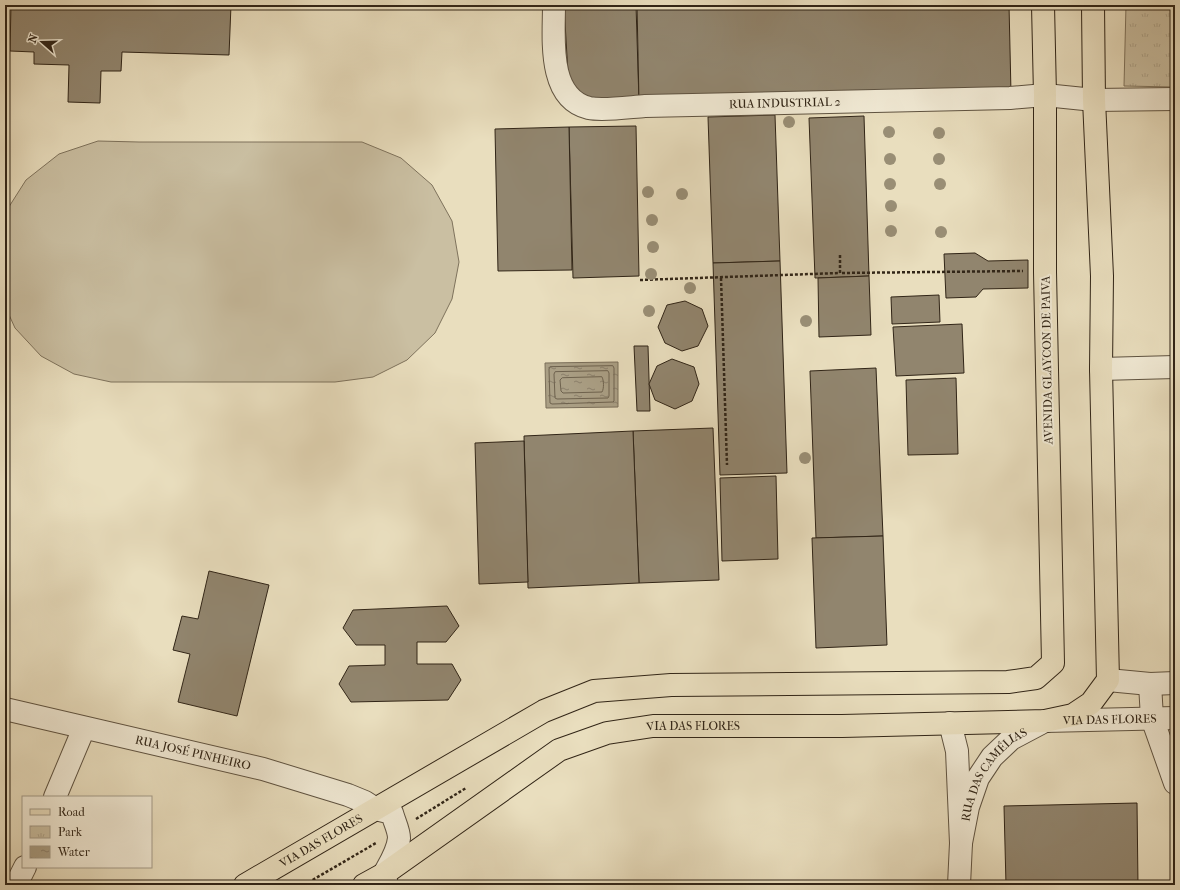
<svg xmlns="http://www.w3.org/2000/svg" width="1180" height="890" font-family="'IM FELL French Canon',serif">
<defs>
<pattern id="park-tufts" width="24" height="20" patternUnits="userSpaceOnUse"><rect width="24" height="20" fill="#cabfa2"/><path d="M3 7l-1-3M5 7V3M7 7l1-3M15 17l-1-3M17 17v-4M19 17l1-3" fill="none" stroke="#aea48b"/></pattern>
<pattern id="water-ripples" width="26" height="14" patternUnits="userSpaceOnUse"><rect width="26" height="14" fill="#aa9f85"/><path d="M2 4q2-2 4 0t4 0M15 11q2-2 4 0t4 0" fill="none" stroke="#8b816c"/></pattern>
</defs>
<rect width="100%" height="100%" fill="#e9debe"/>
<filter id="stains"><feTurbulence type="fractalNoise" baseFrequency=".005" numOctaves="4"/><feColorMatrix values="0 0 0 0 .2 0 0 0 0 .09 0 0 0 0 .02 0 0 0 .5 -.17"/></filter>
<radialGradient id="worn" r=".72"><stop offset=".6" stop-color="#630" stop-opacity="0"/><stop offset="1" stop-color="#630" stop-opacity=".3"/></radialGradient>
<polygon fill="url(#park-tufts)" stroke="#7e725c" points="1126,5 1175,5 1175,87 1124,86"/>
<polygon fill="#cabfa2" stroke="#7e725c" points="98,141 139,142 362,142 401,158 432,185 452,221 459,262 452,299 435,333 407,360 373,377 335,382 111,382 74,374 41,356 15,328 5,306 5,213 26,180 59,154"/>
<polygon fill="url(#water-ripples)" stroke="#7a6e59" points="618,362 618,407 546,408 545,363"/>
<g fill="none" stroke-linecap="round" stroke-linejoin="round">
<g stroke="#6e624e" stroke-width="1">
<polygon points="613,366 614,368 614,401 613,402 552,404 550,403 549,369 550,367"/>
<polygon points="608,371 609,373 609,396 608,398 557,399 555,398 554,374 555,372"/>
<path d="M602,377C604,380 604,389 602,392L563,393L561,391L560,380L562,378Z"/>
</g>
</g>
<g fill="#91856e" stroke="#312517">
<polygon points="11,5 231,5 229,55 122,52 121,71 101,71 100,103 68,102 69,65 34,64 34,52 10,51"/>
<polygon points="564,5 636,5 639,102 586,104 569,91"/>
<polygon points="637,5 1009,5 1011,93 639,102"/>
<polygon points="775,115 780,261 713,263 708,117"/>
<polygon points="864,116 869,276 815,278 809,118"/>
<polygon points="636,126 639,276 573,278 569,127"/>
<polygon points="569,127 572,270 498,271 495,129"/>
<polygon points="975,253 988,261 1028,260 1028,288 983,289 976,297 946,298 944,254"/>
<polygon points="780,261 787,473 720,475 713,263"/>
<polygon points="869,276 871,335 819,337 818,278"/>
<polygon points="939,295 940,322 892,324 891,297"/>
<polygon points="685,301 702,309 708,326 698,346 682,351 665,343 658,327 667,305"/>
<polygon points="962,324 964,373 896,376 893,327"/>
<polygon points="634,346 648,346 650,411 637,411"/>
<polygon points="672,359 694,367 699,384 692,401 675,409 655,400 649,384 657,366"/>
<polygon points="876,368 883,536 816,538 810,371"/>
<polygon points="956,378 958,454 908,455 906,380"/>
<polygon points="713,428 719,580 639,583 633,431"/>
<polygon points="633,431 639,583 528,588 524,436"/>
<polygon points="524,441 528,582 479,584 475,443"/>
<polygon points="776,476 778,559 722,561 720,478"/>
<polygon points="883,536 887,645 816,648 812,538"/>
<polygon points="209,571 269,585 237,716 178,702 190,654 173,650 182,616 198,619"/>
<polygon points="447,606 459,626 446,642 417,642 417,664 452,664 461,680 448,700 351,702 339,684 349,666 385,665 385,645 356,645 343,628 353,610"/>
<polygon points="1137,803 1138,885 1006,885 1004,806"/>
</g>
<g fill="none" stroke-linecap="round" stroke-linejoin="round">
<g stroke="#5f5341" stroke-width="24">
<g id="minor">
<path id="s1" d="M554,5C554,37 547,98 589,108C603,111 630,107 645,106L1010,98L1045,95L1094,100L1175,99"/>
<polyline points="1101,369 1175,367"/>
<polyline points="1108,680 1150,684 1175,683"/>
<polyline points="1150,684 1152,718 1175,783"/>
<path id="s2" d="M5,709L263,769L348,795L365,802L376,809L392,813C394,821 399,830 399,838C398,851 390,863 384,874L387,885"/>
<polyline points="950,723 957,751 961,843 959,885"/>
<polyline points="55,797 84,728"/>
<path id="s3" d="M961,843L968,807L978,778L992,757L1011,739L1045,721L1175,718"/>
<polyline points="16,885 25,867"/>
</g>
</g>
<g stroke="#312517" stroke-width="24">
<g id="major">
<path id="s4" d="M245,885L544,711L594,691L671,685L1008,682L1036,678L1053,663L1045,272V95L1043,5"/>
<path id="s5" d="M364,885L384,874L559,750L607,733L653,726H842L1045,721L1073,715L1091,703L1108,680L1101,369L1102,276L1094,100L1093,5"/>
</g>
</g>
<g stroke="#312517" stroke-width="2.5" stroke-dasharray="3 2" stroke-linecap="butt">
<polyline points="840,255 840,273 1023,271"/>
<polyline points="721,278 727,465"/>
<polyline points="640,280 840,273"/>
<polyline points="416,819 466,788"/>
<polyline points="304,885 376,843"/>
</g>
<use href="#minor" stroke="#f1ead5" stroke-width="22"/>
<use href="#major" stroke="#e9debe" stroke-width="22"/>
</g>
<g fill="#998e75">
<circle cx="789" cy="122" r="6"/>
<circle cx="889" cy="132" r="6"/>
<circle cx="939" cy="133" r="6"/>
<circle cx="890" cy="159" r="6"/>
<circle cx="939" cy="159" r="6"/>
<circle cx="890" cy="184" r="6"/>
<circle cx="940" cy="184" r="6"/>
<circle cx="648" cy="192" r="6"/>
<circle cx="682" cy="194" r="6"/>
<circle cx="891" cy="206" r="6"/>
<circle cx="652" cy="220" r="6"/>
<circle cx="891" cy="231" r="6"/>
<circle cx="941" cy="232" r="6"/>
<circle cx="653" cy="247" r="6"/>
<circle cx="651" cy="274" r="6"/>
<circle cx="690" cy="288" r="6"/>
<circle cx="649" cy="311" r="6"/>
<circle cx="806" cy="321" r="6"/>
<circle cx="805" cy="458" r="6"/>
</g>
<g text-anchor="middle" stroke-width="4" stroke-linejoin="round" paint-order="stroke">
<g font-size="12" fill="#312517" stroke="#f1ead5">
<text dy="4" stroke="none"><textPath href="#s1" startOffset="314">RUA INDUSTRIAL 2</textPath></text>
<text transform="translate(1047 360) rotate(-91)" y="4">AVENIDA GLAYCON DE PAIVA</text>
<text dy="4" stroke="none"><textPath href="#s3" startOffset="222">VIA DAS FLORES</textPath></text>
<text dy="4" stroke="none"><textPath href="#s5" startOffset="375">VIA DAS FLORES</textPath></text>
<text dy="4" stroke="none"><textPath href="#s2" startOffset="193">RUA JOSÉ PINHEIRO</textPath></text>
<text dy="4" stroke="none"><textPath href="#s3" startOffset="79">RUA DAS CAMÉLIAS</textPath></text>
<text dy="4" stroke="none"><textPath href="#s4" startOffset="88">VIA DAS FLORES</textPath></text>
</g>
</g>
<rect width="1180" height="890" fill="none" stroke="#e9debe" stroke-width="20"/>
<rect x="6" y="6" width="1168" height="878" fill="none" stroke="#312517" stroke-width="2"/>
<rect x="10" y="10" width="1160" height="870" fill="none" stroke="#312517"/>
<rect x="22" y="796" width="130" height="72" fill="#f1ead5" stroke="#a49b89"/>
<rect x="30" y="809" width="20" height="6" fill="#e9debe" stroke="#a49b89"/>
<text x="58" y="816" font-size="12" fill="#312517">Road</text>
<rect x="30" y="826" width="20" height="12" fill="url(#park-tufts)" stroke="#a49b89"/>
<text x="58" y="836" font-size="12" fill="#312517">Park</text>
<rect x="30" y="846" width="20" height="12" fill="url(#water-ripples)" stroke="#a49b89"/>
<text x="58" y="856" font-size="12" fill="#312517">Water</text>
<g transform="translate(42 42) rotate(290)" stroke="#f1ead5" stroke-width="3" paint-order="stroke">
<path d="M0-3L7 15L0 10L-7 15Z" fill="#312517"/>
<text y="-6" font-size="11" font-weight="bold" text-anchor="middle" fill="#312517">N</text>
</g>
<rect width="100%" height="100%" filter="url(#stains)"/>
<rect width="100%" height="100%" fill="url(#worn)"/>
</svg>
